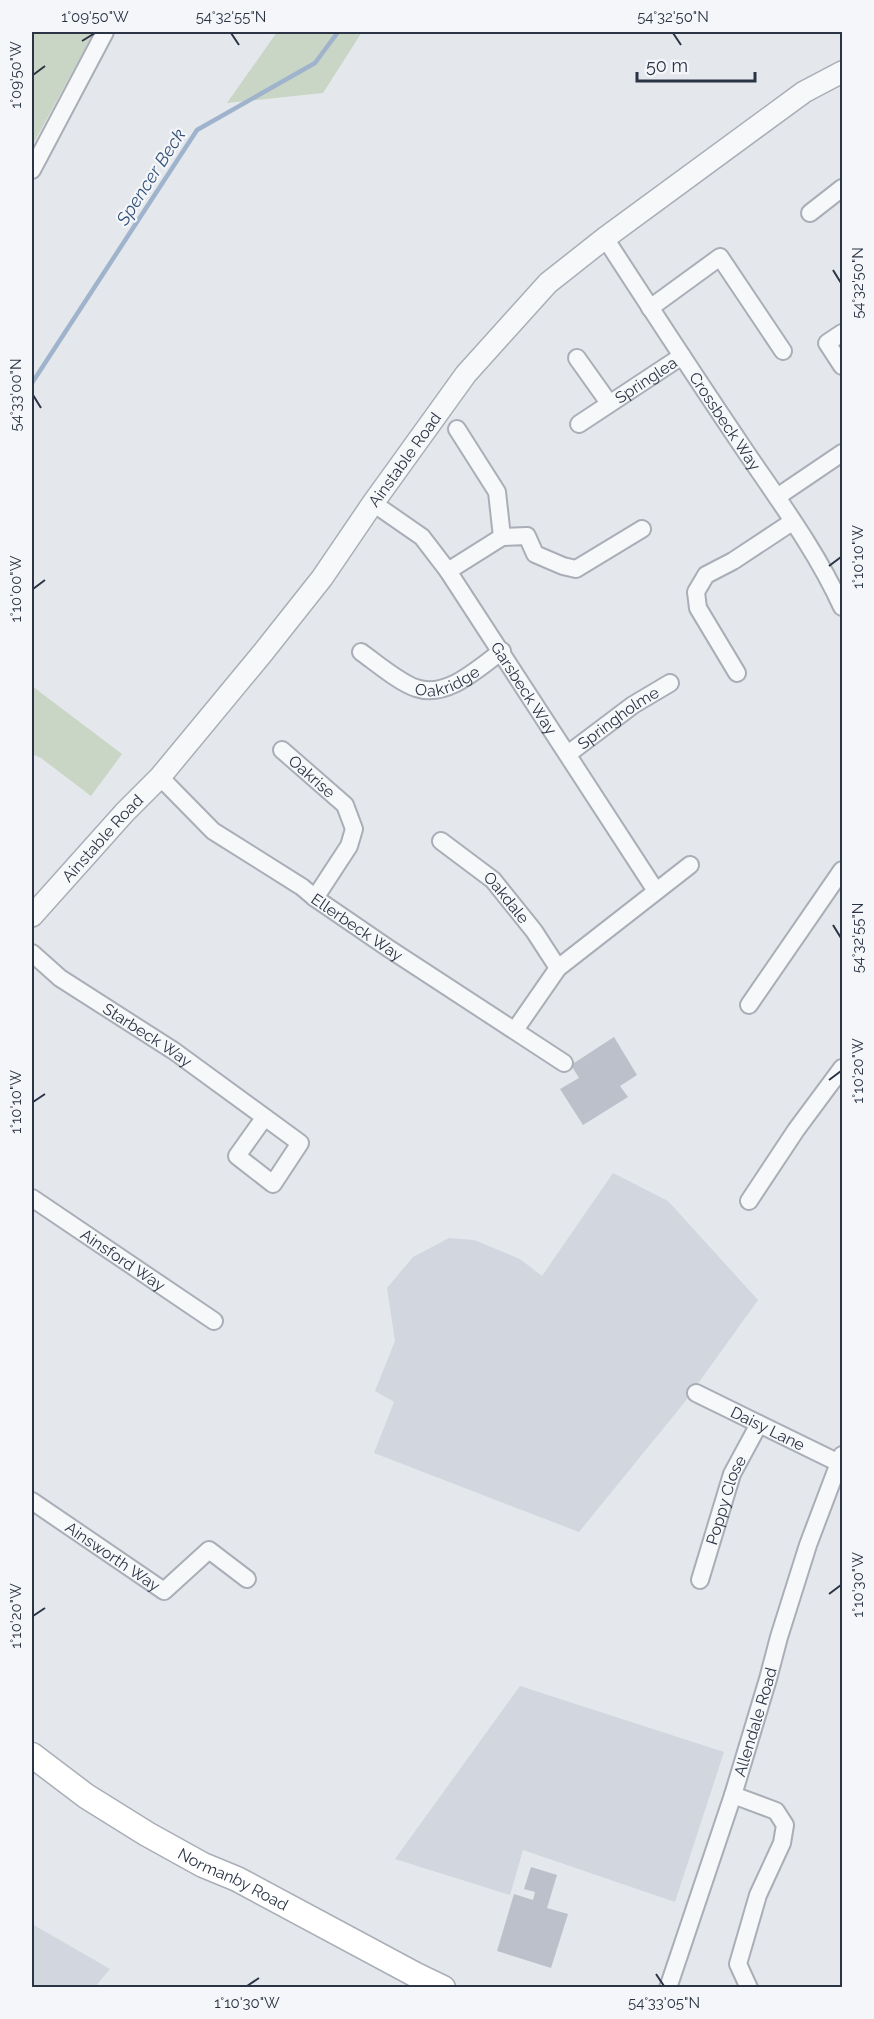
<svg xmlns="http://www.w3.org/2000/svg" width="874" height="2019" font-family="Raleway,sans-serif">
<rect width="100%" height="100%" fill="#e4e7ec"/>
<g fill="#d2d6de">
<polygon points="613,1173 668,1201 758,1300 684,1403 579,1532 374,1453 394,1402 375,1391 395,1341 387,1288 413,1257 449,1238 474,1240 520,1259 542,1276"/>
<polygon points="520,1686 724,1752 675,1902 523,1850 510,1895 395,1859"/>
<polygon points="32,1924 110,1969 95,1987 32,1987"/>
</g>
<g fill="#c9d6c5">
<polygon points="32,32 94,32 32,146"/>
<polygon points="277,32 362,32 323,93 227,103"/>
<polygon points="32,686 122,754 91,796 41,758 32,754"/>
</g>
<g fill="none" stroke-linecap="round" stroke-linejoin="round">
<polyline stroke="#9fb4cc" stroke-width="4.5" points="32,383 197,130 315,63 338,32"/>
</g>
<g fill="#bbc0ca">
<polygon points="614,1037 637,1075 620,1086 628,1097 583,1125 560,1089 579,1078 571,1065"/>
<polygon points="531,1867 557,1875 547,1908 568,1914 551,1968 497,1951 514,1894 533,1900 535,1892 524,1889"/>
</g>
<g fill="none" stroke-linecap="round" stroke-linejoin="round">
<g stroke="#a9aeb7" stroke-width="20">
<g id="minor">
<polyline points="32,170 105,32"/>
<polyline points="810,213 842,188"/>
<path id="s1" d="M605,238C651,309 698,381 746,452C780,502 817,552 842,607"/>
<polyline points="650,308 720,257 783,351"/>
<polyline points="842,333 827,343 842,366"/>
<polyline points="577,358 609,403"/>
<path id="s2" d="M579,424L682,356"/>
<polyline points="457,429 497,492 502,537 527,536 535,554 563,566 576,569 642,529"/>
<polyline points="777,497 842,453"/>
<path id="s3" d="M373,503L422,537L448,571L656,891"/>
<polyline points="448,571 502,537"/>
<path id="s4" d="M361,652C375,662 400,683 416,688C447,699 478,668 502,651"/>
<polyline points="737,673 698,608 696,592 706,575 733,561 792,522"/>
<path id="s5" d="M282,750L345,805L354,829L349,846L315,898"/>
<path id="s6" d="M568,754L633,705L670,683"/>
<path id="s7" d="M160,777L213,831L302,887L315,898L388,948L564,1063"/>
<path id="s8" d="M441,841L493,880L534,931L558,968"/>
<path id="s9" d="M32,953L60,978L174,1051L300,1143L273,1184L237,1156L264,1118"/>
<polyline points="749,1005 842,870"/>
<polyline points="515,1030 558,968 690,865"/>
<path id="s10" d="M32,1198L214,1321"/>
<polyline points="749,1201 796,1130 842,1068"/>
<path id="s11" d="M696,1393L839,1463"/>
<path id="s12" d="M32,1501L164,1591L209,1550L247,1579"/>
<path id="s13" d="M700,1580L732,1474L759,1424"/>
<polyline points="733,1795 776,1811 785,1825 782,1843 758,1895 738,1964 749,1988"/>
<path id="s14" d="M668,1988L733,1795L768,1679L779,1637L808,1545L842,1455"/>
</g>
</g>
<g stroke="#a9aeb7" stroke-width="24">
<g id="tertiary">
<path id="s15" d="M32,916L125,812L160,777L261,655L322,578L373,503L466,374L548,283L605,238L804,92L842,72"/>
</g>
</g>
<g stroke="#a9aeb7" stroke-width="27">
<g id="secondary">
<path id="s16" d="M32,1755L86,1796L147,1834L203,1865L237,1879L416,1975L443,1988"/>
</g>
</g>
<use href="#minor" stroke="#f7f8fa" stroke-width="16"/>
<use href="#tertiary" stroke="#f7f8fa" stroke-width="21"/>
<use href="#secondary" stroke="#fff" stroke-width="24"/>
</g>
<path fill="none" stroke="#2b3445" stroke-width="2" d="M231,33L239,45M673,33L681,45M82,41L95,33M33,75L45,66M833,270L841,283M33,395L41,408M829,566L841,557M33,589L45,580M833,925L841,938M829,1080L841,1071M33,1102L45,1094M829,1594L841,1585M33,1616L45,1608M656,1974L664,1986M247,1986L259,1978"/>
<g text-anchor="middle" stroke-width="4.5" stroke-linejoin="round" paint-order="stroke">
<g font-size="16" fill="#2b3445" stroke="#f4f6f9">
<text dy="6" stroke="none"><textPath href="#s2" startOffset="80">Springlea</textPath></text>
<text dy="6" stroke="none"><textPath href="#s1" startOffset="219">Crossbeck Way</textPath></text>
<text dy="6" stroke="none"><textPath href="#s15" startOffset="590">Ainstable Road</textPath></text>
<text dy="6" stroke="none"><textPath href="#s4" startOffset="99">Oakridge</textPath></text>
<text dy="6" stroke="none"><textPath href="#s3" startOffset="242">Garsbeck Way</textPath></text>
<text dy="6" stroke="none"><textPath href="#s6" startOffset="62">Springholme</textPath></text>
<text dy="6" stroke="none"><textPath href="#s5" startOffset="40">Oakrise</textPath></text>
<text dy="6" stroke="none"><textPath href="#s15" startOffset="105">Ainstable Road</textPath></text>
<text dy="6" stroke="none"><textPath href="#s8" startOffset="87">Oakdale</textPath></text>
<text dy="6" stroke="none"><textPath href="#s7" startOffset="249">Ellerbeck Way</textPath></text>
<text dy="6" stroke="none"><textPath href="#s9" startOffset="142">Starbeck Way</textPath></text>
<text dy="6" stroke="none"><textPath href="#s10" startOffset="110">Ainsford Way</textPath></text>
<text dy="6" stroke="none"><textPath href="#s11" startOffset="80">Daisy Lane</textPath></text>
<text dy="6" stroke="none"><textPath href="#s13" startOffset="84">Poppy Close</textPath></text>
<text dy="6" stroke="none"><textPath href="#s12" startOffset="98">Ainsworth Way</textPath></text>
<text dy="6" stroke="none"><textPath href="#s14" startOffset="280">Allendale Road</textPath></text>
<text dy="6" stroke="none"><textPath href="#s16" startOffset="237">Normanby Road</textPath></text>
</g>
<g font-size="18" font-style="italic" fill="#34527a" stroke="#f4f6f9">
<text transform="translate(151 177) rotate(-57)" y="6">Spencer Beck</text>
</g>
</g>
<rect width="874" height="2019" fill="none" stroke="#f4f6f9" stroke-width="66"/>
<path d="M637 72v9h118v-9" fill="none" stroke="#2b3445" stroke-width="3"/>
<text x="646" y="72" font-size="18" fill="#2b3445" stroke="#f4f6f9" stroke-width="4.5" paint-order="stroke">50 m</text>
<rect x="33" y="33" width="808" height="1953" fill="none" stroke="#2b3445" stroke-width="2"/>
<g font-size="15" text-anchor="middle" fill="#2b3445">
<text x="95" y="22">1°09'50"W</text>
<text x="231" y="22">54°32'55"N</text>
<text x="673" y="22">54°32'50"N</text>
<text transform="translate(16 75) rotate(-90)" y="5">1°09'50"W</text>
<text transform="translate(858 283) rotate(-90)" y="5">54°32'50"N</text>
<text transform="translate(16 395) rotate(-90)" y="5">54°33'00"N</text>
<text transform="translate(858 557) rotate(-90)" y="5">1°10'10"W</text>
<text transform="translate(16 589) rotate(-90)" y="5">1°10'00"W</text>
<text transform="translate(858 938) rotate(-90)" y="5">54°32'55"N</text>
<text transform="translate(858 1071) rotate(-90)" y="5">1°10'20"W</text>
<text transform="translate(16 1102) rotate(-90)" y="5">1°10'10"W</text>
<text transform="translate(858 1585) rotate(-90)" y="5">1°10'30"W</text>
<text transform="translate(16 1616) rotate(-90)" y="5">1°10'20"W</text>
<text x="247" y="2008">1°10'30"W</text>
<text x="664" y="2008">54°33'05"N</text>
</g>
</svg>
